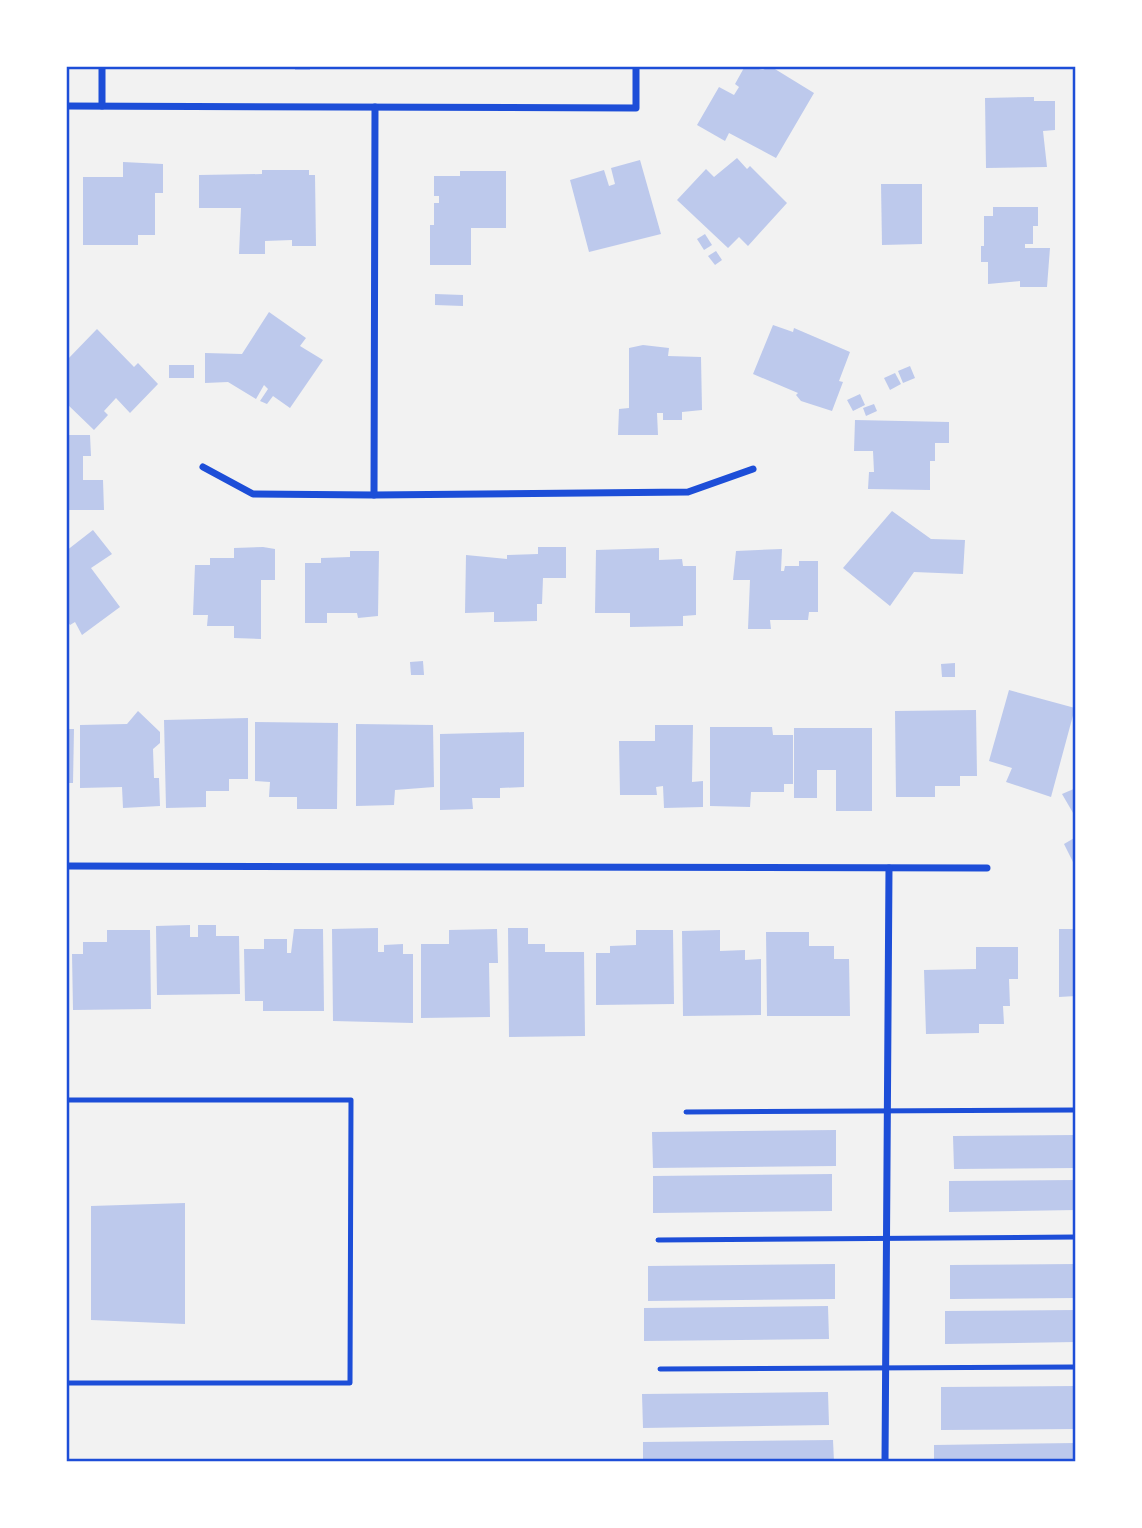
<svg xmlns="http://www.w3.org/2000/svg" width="1142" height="1528" font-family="Spectral,serif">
<rect width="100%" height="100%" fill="#f2f2f2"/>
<g fill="#bdc9ec">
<rect x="295" y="66" width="15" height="4"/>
<polygon points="745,66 763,70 770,66 814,93 776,158 729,133 725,141 697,125 719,87 734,95 739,87 735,84"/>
<polygon points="1034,97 1034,101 1055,101 1055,130 1043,131 1047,167 986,168 985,98"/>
<polygon points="737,158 747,169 750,166 787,203 748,246 739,237 728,248 677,200 706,169 714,177"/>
<polygon points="640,160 661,234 589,252 570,180 604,170 609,186 615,184 611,168"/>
<polygon points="123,162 163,164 163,193 155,193 155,235 138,235 138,245 83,245 83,177 123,177"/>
<polygon points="262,170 309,170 309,175 315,175 316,246 292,246 292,240 265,241 265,254 239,254 241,208 199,208 199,175 262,174"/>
<polygon points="460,171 506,171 506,228 471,228 471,265 430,265 430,225 434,225 434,203 439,203 439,196 434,196 434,176 460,176"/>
<polygon points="881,184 922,184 922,244 882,245"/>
<polygon points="993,207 1038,207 1038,226 1033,226 1033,244 1025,244 1025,248 1050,248 1047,287 1020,287 1020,281 988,284 988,262 981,262 981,246 984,246 984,216 993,216"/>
<polygon points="705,234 712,245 704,250 697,239"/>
<polygon points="716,251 722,260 715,265 708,256"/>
<polygon points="435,294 463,295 463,306 435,305"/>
<polygon points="269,312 306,338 300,346 323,360 290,408 273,396 267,404 260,401 268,389 264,385 256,399 228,382 205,383 205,353 242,354"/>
<polygon points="773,325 793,332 794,328 850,352 839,381 843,382 832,411 801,401 796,395 798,393 753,374"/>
<polygon points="97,329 134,367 138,363 158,384 130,413 116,398 104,411 108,415 94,430 66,403 66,361"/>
<polygon points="643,345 669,348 668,356 701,357 702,410 682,412 682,420 663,420 663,413 657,413 658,435 618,435 619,409 629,408 629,348"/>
<rect x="169" y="365" width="25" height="13"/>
<polygon points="910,366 915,378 903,383 898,371"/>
<polygon points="895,373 901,384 890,390 884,378"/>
<polygon points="860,394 865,405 853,411 847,400"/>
<polygon points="874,404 877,411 866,416 863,408"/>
<polygon points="855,420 949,422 949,443 935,443 935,461 930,461 930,490 868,489 869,472 874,472 873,451 854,451"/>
<polygon points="66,435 90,435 91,456 83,456 83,480 103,480 104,510 66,510"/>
<polygon points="892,511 931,539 965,540 963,574 914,572 890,606 843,568"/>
<polygon points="93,530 112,554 91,568 120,607 82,635 75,622 70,625 66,619 66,551"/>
<polygon points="263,547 275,549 275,580 261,580 261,639 234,638 234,626 207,626 208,615 193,615 195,565 210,565 210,558 234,558 234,548"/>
<polygon points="538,547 566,547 566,578 543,578 542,604 537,604 537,621 494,622 494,612 465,613 466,555 507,559 507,555 538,554"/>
<polygon points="659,548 659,560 682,559 683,566 696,566 696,615 683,616 683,626 630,627 630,613 595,613 596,550"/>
<polygon points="782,549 781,571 784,571 785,566 799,566 799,561 818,561 818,612 809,612 808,620 770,620 771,629 748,629 750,580 733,580 736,551"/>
<polygon points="350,551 379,551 378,616 358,618 357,613 327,613 327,623 305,623 305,563 321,563 321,558 350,557"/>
<polygon points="423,661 424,675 411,675 410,662"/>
<polygon points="955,663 955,677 942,677 941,664"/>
<polygon points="1009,690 1075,708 1051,797 1006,782 1012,768 989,761"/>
<polygon points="976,710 977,776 960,776 960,786 935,786 935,797 896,797 895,711"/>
<polygon points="138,711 160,732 160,743 153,749 154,778 159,778 160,806 123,808 122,787 80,788 80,725 127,724"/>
<polygon points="248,718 248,779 229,779 229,791 206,791 206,807 166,808 164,720"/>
<polygon points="255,722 338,723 337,809 297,809 297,797 269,797 270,782 255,781"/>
<polygon points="356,724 433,725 434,787 395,790 394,805 356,806"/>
<polygon points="655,725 693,725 692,782 703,781 703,807 664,808 663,786 656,787 657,795 620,795 619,741 655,741"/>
<polygon points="710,727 772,727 773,735 793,735 793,784 784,784 784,792 751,792 750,807 710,806"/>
<polygon points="794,728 872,728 872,811 836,811 836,770 817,770 817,798 794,798"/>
<polygon points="66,729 74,729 73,783 66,783"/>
<polygon points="524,732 524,787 500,788 500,798 472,798 473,809 440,810 440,734"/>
<polygon points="1076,788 1076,818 1062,794"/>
<polygon points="1076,837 1076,868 1064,844"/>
<polygon points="190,925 190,937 198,937 198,925 216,925 216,936 239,936 240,994 157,995 156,926"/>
<polygon points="378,928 378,952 384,952 384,945 403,944 403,954 413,954 413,1023 333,1021 332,929"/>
<polygon points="508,928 528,928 528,944 545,944 545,952 584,952 585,1036 509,1037"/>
<polygon points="294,929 323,929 324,1011 263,1011 263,1001 245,1001 244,949 264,949 264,939 287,939 287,953 291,953"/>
<polygon points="497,929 498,963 489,963 490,1017 421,1018 421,944 449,944 449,930"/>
<polygon points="1059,929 1076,929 1076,996 1059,997"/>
<polygon points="107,930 150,930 151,1009 73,1010 72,954 83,954 83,942 107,942"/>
<polygon points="636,930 673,930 674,1004 596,1005 596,953 610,953 610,946 636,945"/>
<polygon points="720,930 720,951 745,950 745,960 761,959 761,1015 683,1016 682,931"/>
<polygon points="766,932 809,932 809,946 834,946 834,959 849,959 850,1016 767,1016"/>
<polygon points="976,947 1018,947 1018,979 1009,979 1010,1006 1003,1006 1004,1024 979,1024 979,1033 926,1034 924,970 976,969"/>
<polygon points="836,1130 836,1166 653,1168 652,1132"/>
<polygon points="1076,1135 1076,1168 954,1169 953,1136"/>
<polygon points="832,1174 832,1211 653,1213 653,1176"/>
<polygon points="1076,1180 1076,1210 949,1212 949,1181"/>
<polygon points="185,1203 185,1324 91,1320 91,1206"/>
<polygon points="835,1264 835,1299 648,1301 648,1266"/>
<polygon points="1076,1264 1076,1298 950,1299 950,1265"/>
<polygon points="828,1306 829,1339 644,1341 644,1308"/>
<polygon points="1076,1310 1076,1342 945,1344 945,1311"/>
<polygon points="1076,1386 1076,1429 941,1430 941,1387"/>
<polygon points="828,1392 829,1425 643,1428 642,1394"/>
<polygon points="833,1440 834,1462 643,1462 643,1442"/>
<polygon points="1076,1443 1076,1462 934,1462 934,1445"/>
</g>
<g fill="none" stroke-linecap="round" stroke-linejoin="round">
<g stroke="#1d4ed8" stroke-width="5">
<polyline points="66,1100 351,1100 350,1383 66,1383"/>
<polyline points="686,1112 1076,1110"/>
<polyline points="658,1240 1076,1237"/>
<polyline points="660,1369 1076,1367"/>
</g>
<g stroke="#1d4ed8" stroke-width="7">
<polyline points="66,106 636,108 636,66"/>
<polyline points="102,106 102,66"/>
<polyline points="203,467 253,494 374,495 688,492 753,469"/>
<polyline points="374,495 375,107"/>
<polyline points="66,866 987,868"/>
<polyline points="885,1462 889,868"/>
</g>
</g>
<rect width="1142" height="1528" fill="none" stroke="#ffffff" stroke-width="136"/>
<rect x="68" y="68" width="1006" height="1392" fill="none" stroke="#1d4ed8" stroke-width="2.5"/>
</svg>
